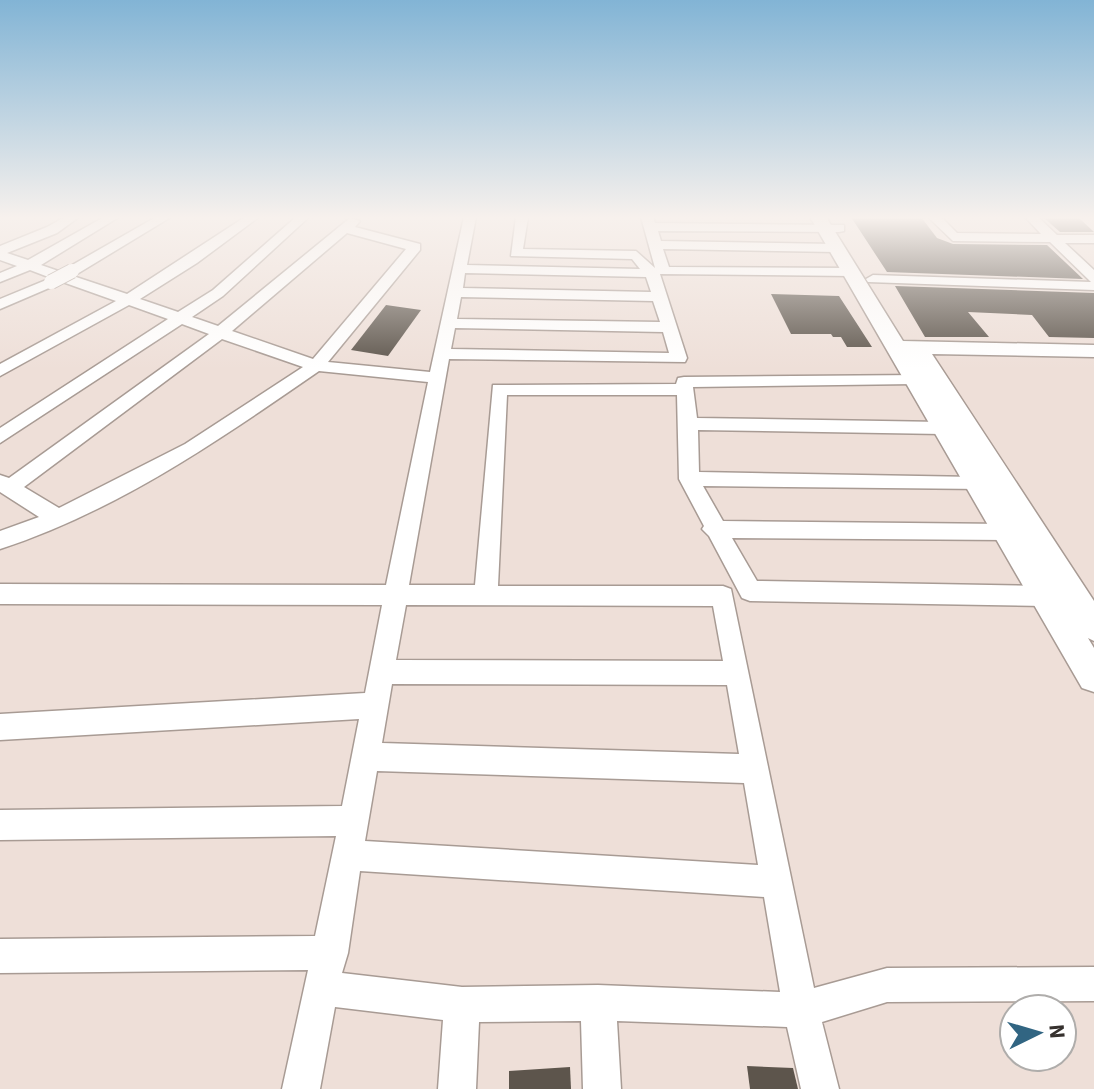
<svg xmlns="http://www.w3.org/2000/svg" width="1094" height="1089" font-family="'Source Sans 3',sans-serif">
<rect width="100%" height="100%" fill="#eedfd8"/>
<g fill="#5d554c">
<polygon points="851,217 921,217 937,238 953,244 1047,245 1083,279 887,272"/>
<polygon points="1043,217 1078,217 1094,232 1060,232"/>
<polygon points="895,286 1094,293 1094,338 1049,337 1032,315 968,312 989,337 925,337"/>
<polygon points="771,294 839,296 872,347 847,347 841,337 833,337 831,334 791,334"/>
<polygon points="386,305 421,310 388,356 351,350"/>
<polygon points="747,1066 793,1068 798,1089 750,1089"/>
<polygon points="570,1067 571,1089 509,1089 509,1071"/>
</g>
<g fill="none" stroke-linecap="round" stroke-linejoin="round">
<g stroke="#a89b94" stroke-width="3">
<g id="minor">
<path d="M65,217H79L57,233L7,253L28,260L104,217H119L41,265L67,274V268L156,217H171L77,274L70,275L127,294L245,217H259L197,263L140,299L178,312L213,290L296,217H309L223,296L192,317L218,326L350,218L360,221L355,227L420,244V250L328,362L430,372L464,217H476L467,265L640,269L632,259L511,256L516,217H528L523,249L636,251L655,268L641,217H653L655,223L844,225V231L839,232L658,231L661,241L836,244L843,248L836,252L663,249L669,267L852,268L859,272L852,276L660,274L687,358L685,362L449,359L409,585H475L493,385L676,384L678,378L684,377L921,375L924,379L921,383L915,384L693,387L697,418L942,422L951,428L942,434L698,430L699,472L976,477L983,479L986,484L983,489L703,486L723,521L1007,524L1015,526L1018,532L1015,538L1007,540L732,538L757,581L1045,586L1053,589L1057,596L1053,603L1045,606L750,601L742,598L709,536L702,529L704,526L679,479L677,395H507L498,586H723L731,589L814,988L887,968L1094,967V1001L887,1002L822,1022L839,1089H801L787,1027L617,1021L621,1089H583L581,1021L479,1022L476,1089H438L443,1020L335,1007L320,1089H282L308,970L0,973V939L315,936L336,836L0,840V810L342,806L359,719L0,740V714L365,693L382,605L0,604V584L386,585L428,382L319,371C219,440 117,511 0,549V531L39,517L0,492V475L9,478L209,334L182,324L0,443V428L168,319L129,305L0,376V364L116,301L57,280L56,285L0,309V299L51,278L30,270L0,282V273L17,266L0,260V246L47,227ZM347,233L406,249L313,359L232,331ZM465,273L646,277L651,292L463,288ZM461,297L653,301L660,322L457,319ZM455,328L663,332L669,353L451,349ZM222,339L303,367L185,444L59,508L24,487ZM406,605L713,606L723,661L396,660ZM392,684L727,685L739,754L382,743ZM377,771L744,783L758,865L365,841ZM360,871L764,897L780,992L598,985L462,987L342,973L348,953Z"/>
<polygon points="928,217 941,217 957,233 1041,234 1025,217 1038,217 1057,235 1094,235 1094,243 1065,243 1094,270 1094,290 868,282 866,279 873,275 1091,282 1050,242 953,241"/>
</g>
</g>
<g stroke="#a89b94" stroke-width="3">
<polygon id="tertiary" points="810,217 826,217 903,341 1094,345 1094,357 932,354 1094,601 1094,641 1088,638 1094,648 1094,692 1082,688"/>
</g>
<use href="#minor" fill="#fff" fill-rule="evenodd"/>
<use href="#tertiary" fill="#fff" fill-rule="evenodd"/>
<g stroke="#a89b94" stroke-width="16" stroke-linecap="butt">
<polyline id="minor-bridge" points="51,282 72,271"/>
</g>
<use href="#minor-bridge" stroke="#fff" stroke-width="14"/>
</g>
<linearGradient id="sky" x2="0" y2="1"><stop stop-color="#82b4d5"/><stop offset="0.59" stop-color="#f7f1ed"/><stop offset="1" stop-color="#f7f1ed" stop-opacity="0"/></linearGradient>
<rect width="1094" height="369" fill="url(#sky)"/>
<g transform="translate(1038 1033) rotate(85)"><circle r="38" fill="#ffffff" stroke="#afadab" stroke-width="2"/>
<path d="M0-6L14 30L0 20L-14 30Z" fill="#316582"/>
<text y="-12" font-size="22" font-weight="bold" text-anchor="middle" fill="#36312e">N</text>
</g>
</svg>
